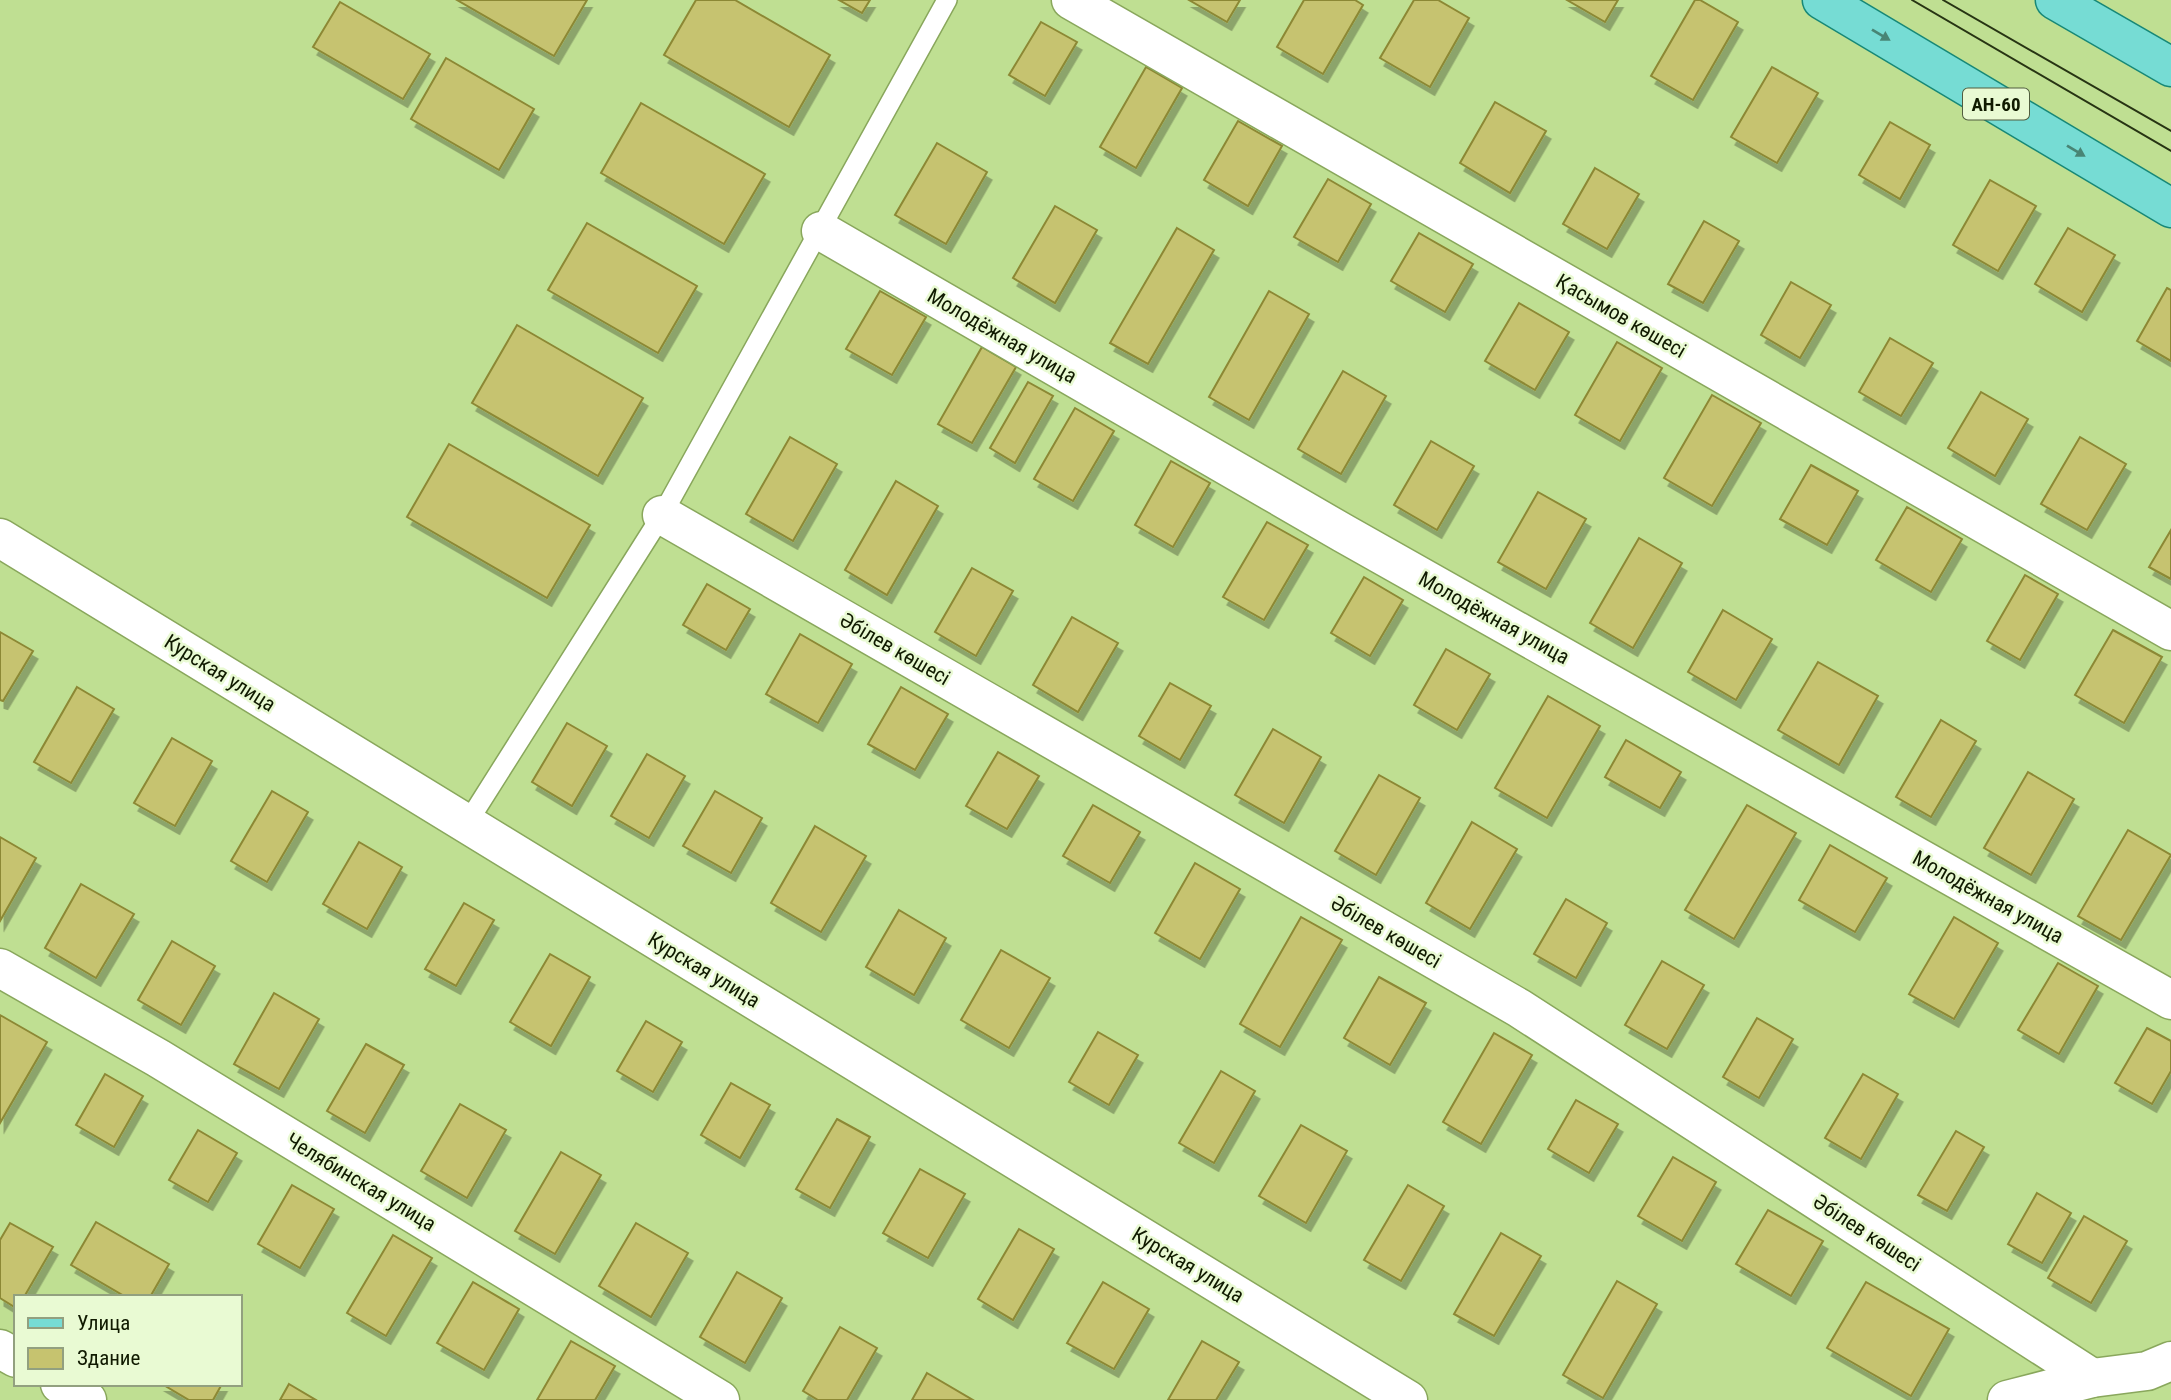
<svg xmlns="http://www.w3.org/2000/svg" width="2171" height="1400" font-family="'Roboto Condensed',sans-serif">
<defs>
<filter id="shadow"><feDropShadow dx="4.5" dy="8" stdDeviation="0" flood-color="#0004"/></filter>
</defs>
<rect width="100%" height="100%" fill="#bfdf92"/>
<g fill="#c6c36f" stroke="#8c8834" stroke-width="2" filter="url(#shadow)">
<polygon points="457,0 587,0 554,56"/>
<polygon points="696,0 735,0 830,55 789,127 664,55"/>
<polygon points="839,0 870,0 862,13"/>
<polygon points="1189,0 1240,0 1227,22"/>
<polygon points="1304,0 1355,0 1363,5 1323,74 1277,47"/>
<polygon points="1414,0 1438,0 1469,18 1430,87 1380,58"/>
<polygon points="1567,0 1618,0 1605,22"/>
<polygon points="1695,0 1700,0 1738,22 1693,100 1651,76"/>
<polygon points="340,2 430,54 403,99 313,47"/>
<polygon points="1041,22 1077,42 1045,96 1009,75"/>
<polygon points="446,58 534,109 499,170 411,119"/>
<polygon points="1146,67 1182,88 1136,168 1100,147"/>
<polygon points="1772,67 1818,93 1777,163 1731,137"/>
<polygon points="1495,102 1546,131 1510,193 1460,163"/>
<polygon points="641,103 765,174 724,244 601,173"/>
<polygon points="1238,121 1282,146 1248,206 1204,180"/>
<polygon points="1890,122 1930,145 1900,199 1859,175"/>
<polygon points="937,143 987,172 946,244 895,215"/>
<polygon points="1595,168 1639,194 1607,249 1563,224"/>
<polygon points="1328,179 1371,204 1338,262 1294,237"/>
<polygon points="1990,180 2036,206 1998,271 1953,245"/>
<polygon points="1055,206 1097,230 1055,303 1013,278"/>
<polygon points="1704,221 1739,241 1703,303 1668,284"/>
<polygon points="587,223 697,286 658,353 548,290"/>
<polygon points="1177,228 1214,250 1148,364 1110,343"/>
<polygon points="2068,228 2115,255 2082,312 2035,284"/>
<polygon points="1419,233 1473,264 1445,312 1391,281"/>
<polygon points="1791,282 1831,305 1800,358 1761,335"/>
<polygon points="2167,288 2171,290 2171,361 2137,341"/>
<polygon points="880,291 926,317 892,375 846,349"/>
<polygon points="1269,291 1309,314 1249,420 1209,397"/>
<polygon points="1519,303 1569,332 1535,390 1485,361"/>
<polygon points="517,325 643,398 598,476 472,403"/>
<polygon points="1890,338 1933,363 1901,416 1859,392"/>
<polygon points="1617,342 1662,368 1620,441 1575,415"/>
<polygon points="982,347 1016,367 972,443 938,424"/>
<polygon points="1343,371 1386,396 1341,474 1298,449"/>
<polygon points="1028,382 1053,396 1015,463 990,448"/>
<polygon points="1981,392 2028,419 1995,476 1948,448"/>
<polygon points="1712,395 1761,423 1712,506 1664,478"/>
<polygon points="1075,408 1114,431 1073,501 1034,479"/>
<polygon points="790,437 837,464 793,541 746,514"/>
<polygon points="2080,437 2126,464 2087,530 2041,504"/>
<polygon points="1431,441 1474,466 1437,530 1394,505"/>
<polygon points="449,444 590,525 547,598 407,517"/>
<polygon points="1171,461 1210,483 1173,547 1135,525"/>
<polygon points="1811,465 1858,491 1827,545 1780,519"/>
<polygon points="896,481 938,506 887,595 845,570"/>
<polygon points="1538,492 1586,519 1546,589 1498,562"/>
<polygon points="1907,507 1962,539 1931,592 1876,560"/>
<polygon points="1267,522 1308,545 1264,620 1223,597"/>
<polygon points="2171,530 2171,579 2149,567"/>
<polygon points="1639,538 1682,563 1633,648 1590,623"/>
<polygon points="972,568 1013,591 976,656 935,632"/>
<polygon points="2025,575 2058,594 2020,660 1987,641"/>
<polygon points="1364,577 1403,600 1370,656 1331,633"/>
<polygon points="707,584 750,609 726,650 683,625"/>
<polygon points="1723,610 1772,639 1736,700 1688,672"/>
<polygon points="1072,617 1118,643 1078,712 1033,685"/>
<polygon points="2113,630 2162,657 2124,723 2075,695"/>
<polygon points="0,632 33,651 3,701 0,700"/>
<polygon points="800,634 852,664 818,723 766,694"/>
<polygon points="1446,649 1490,674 1457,730 1414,705"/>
<polygon points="1818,662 1878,696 1839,765 1778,730"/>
<polygon points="1170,683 1211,706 1180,760 1139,736"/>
<polygon points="77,687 114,709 71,783 34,762"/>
<polygon points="901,687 948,714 915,770 868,744"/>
<polygon points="1548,696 1600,726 1547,818 1495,788"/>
<polygon points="1941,720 1976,741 1931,817 1896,797"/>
<polygon points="567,723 607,746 572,806 532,782"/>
<polygon points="1273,729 1321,757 1284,823 1235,795"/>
<polygon points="172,738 212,761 175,826 134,803"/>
<polygon points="1626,740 1681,772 1660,808 1605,777"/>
<polygon points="998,752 1039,776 1007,829 966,806"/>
<polygon points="647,754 685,776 649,838 611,816"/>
<polygon points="2028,772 2074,799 2031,875 1984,848"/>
<polygon points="1379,775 1420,798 1376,875 1335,851"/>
<polygon points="272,791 308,812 267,882 231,861"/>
<polygon points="715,791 762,818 731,873 683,846"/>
<polygon points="1093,805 1140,832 1110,883 1063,856"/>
<polygon points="1747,805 1796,833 1734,939 1685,910"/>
<polygon points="1472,822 1517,849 1470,929 1426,903"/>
<polygon points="815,826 866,856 821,932 771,903"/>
<polygon points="2128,830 2171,855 2121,940 2078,916"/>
<polygon points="0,837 36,858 0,921"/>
<polygon points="359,842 402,867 367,929 323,904"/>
<polygon points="1830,845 1887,878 1855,932 1799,900"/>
<polygon points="1195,863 1240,889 1200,959 1155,933"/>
<polygon points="81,884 134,914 96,978 45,948"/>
<polygon points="1566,899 1607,923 1576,978 1534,954"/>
<polygon points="464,903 494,920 456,986 425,969"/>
<polygon points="899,910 946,938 914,995 866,967"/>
<polygon points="1301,917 1342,940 1280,1047 1240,1024"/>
<polygon points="1954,917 1998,943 1954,1019 1909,994"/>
<polygon points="172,941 215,966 181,1025 138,1000"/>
<polygon points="1001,950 1050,978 1009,1048 961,1020"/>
<polygon points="550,954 590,977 551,1046 510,1022"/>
<polygon points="1662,961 1704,985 1667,1049 1625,1025"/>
<polygon points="2058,963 2098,986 2059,1054 2018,1030"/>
<polygon points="1379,977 1426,1003 1390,1065 1344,1038"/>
<polygon points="274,993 319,1019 279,1089 234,1064"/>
<polygon points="0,1015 47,1042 0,1123"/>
<polygon points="1757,1018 1793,1039 1759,1098 1723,1077"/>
<polygon points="646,1021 682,1042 653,1092 617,1071"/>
<polygon points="2147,1028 2171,1041 2171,1071 2152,1104 2115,1083"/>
<polygon points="1098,1032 1138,1055 1109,1105 1069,1082"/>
<polygon points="1494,1033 1532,1055 1481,1144 1443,1122"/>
<polygon points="366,1044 404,1065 365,1133 327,1111"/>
<polygon points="1221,1071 1255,1091 1214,1163 1179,1143"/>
<polygon points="105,1074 143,1096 114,1147 76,1125"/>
<polygon points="1863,1074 1898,1094 1861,1159 1825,1138"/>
<polygon points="731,1083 770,1105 740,1158 701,1135"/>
<polygon points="1576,1100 1618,1124 1589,1173 1548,1149"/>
<polygon points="460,1104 506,1130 467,1198 421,1171"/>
<polygon points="837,1119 870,1137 830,1208 796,1189"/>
<polygon points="1301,1125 1347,1151 1306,1223 1259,1196"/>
<polygon points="198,1130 237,1153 208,1202 169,1180"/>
<polygon points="1956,1131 1984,1147 1947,1211 1918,1195"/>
<polygon points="561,1152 601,1175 555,1254 515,1231"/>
<polygon points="1673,1157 1716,1182 1682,1241 1638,1216"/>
<polygon points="920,1169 965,1194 928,1258 883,1233"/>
<polygon points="292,1185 334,1209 300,1268 258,1244"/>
<polygon points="1408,1185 1444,1206 1401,1281 1364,1260"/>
<polygon points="2037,1193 2071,1213 2042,1263 2008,1244"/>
<polygon points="1768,1210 1823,1241 1791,1296 1736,1264"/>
<polygon points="2084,1216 2127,1241 2091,1303 2048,1278"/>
<polygon points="96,1222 169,1264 150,1297 126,1297 71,1265"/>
<polygon points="10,1223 53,1247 24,1297 16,1297 16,1308 0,1298 0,1240"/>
<polygon points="636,1223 688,1253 651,1317 599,1286"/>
<polygon points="1019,1229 1054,1249 1013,1320 978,1299"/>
<polygon points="1501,1233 1541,1256 1494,1336 1454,1314"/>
<polygon points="393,1235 432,1258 386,1336 347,1313"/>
<polygon points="737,1272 782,1298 745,1363 700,1337"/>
<polygon points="1617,1281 1657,1304 1603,1398 1563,1375"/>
<polygon points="473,1282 519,1309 484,1370 437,1343"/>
<polygon points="1103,1282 1149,1309 1114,1369 1067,1343"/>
<polygon points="1866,1282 1949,1329 1911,1396 1827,1348"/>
<polygon points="840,1327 877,1348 847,1400 818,1400 803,1391"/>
<polygon points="571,1341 615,1366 595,1400 537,1400"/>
<polygon points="1202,1341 1239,1362 1216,1400 1168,1400"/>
<polygon points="927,1373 973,1400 912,1400"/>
<polygon points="162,1384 222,1384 213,1400 189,1400"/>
<polygon points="289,1384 316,1400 280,1400"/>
</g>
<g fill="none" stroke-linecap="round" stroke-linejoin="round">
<g stroke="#89a75c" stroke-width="22">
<polyline id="lane" points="466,825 662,515 947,0"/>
</g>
<g stroke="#89a75c" stroke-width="41">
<g id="street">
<polyline points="1071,0 2171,631"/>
<polyline points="821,231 1343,533 2171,1000"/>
<polyline points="662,515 1519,1008 2092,1378"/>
<polyline points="0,538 1408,1400"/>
<polyline points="0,968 158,1058 720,1400"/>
<polyline points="0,1349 16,1358"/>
<polyline points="60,1384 87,1400"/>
<polyline points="2007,1400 2092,1378 2147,1371 2171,1361"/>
</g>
</g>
<g stroke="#178877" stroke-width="41">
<g id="primary">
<polyline points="1822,0 2171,208"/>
<polyline points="2055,0 2171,67"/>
</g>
</g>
<use href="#lane" stroke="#fff" stroke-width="19"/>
<use href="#street" stroke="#fff" stroke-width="38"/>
<use href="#primary" stroke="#76dcd4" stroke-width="38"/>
<g stroke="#273413" stroke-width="2">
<polyline points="1912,0 2171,151"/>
<polyline points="1943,0 2171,131"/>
</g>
</g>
<defs><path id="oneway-solid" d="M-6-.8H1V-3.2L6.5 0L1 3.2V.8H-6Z" transform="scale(1.75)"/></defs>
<g fill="#488575">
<use href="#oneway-solid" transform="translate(1881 35) rotate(31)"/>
<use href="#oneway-solid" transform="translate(2076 151) rotate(31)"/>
</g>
<g text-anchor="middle" stroke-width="5" stroke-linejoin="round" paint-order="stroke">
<rect fill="#e9fad3" stroke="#515d3f" stroke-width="2" x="1963" y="88.5" width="66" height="31" rx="5"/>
<g font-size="19" font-weight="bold" fill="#101a00">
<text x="1996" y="111">АН-60</text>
</g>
<g font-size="21" fill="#101a00" stroke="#e9fad3">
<text transform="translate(1621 316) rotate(30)" y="7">Қасымов көшесі</text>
<text transform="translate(1002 336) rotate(30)" y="7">Молодёжная улица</text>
<text transform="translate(1494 618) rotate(29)" y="7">Молодёжная улица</text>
<text transform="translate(895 649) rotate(30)" y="7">Әбілев көшесі</text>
<text transform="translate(220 673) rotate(32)" y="7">Курская улица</text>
<text transform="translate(1988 897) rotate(29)" y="7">Молодёжная улица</text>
<text transform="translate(1386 932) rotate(30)" y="7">Әбілев көшесі</text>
<text transform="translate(704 970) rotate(31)" y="7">Курская улица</text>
<text transform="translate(361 1182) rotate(31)" y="7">Челябинская улица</text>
<text transform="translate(1867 1233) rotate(33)" y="7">Әбілев көшесі</text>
<text transform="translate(1188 1265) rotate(31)" y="7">Курская улица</text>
</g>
</g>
<rect x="14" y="1295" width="228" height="91" fill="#e9fad3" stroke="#92a07f" stroke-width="2"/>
<rect x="28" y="1318" width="35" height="10" fill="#76dcd4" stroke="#92a07f" stroke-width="2"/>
<text x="77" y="1330" font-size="21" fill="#101a00">Улица</text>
<rect x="28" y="1348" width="35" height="21" fill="#c6c36f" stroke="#92a07f" stroke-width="2"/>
<text x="77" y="1365" font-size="21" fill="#101a00">Здание</text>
</svg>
